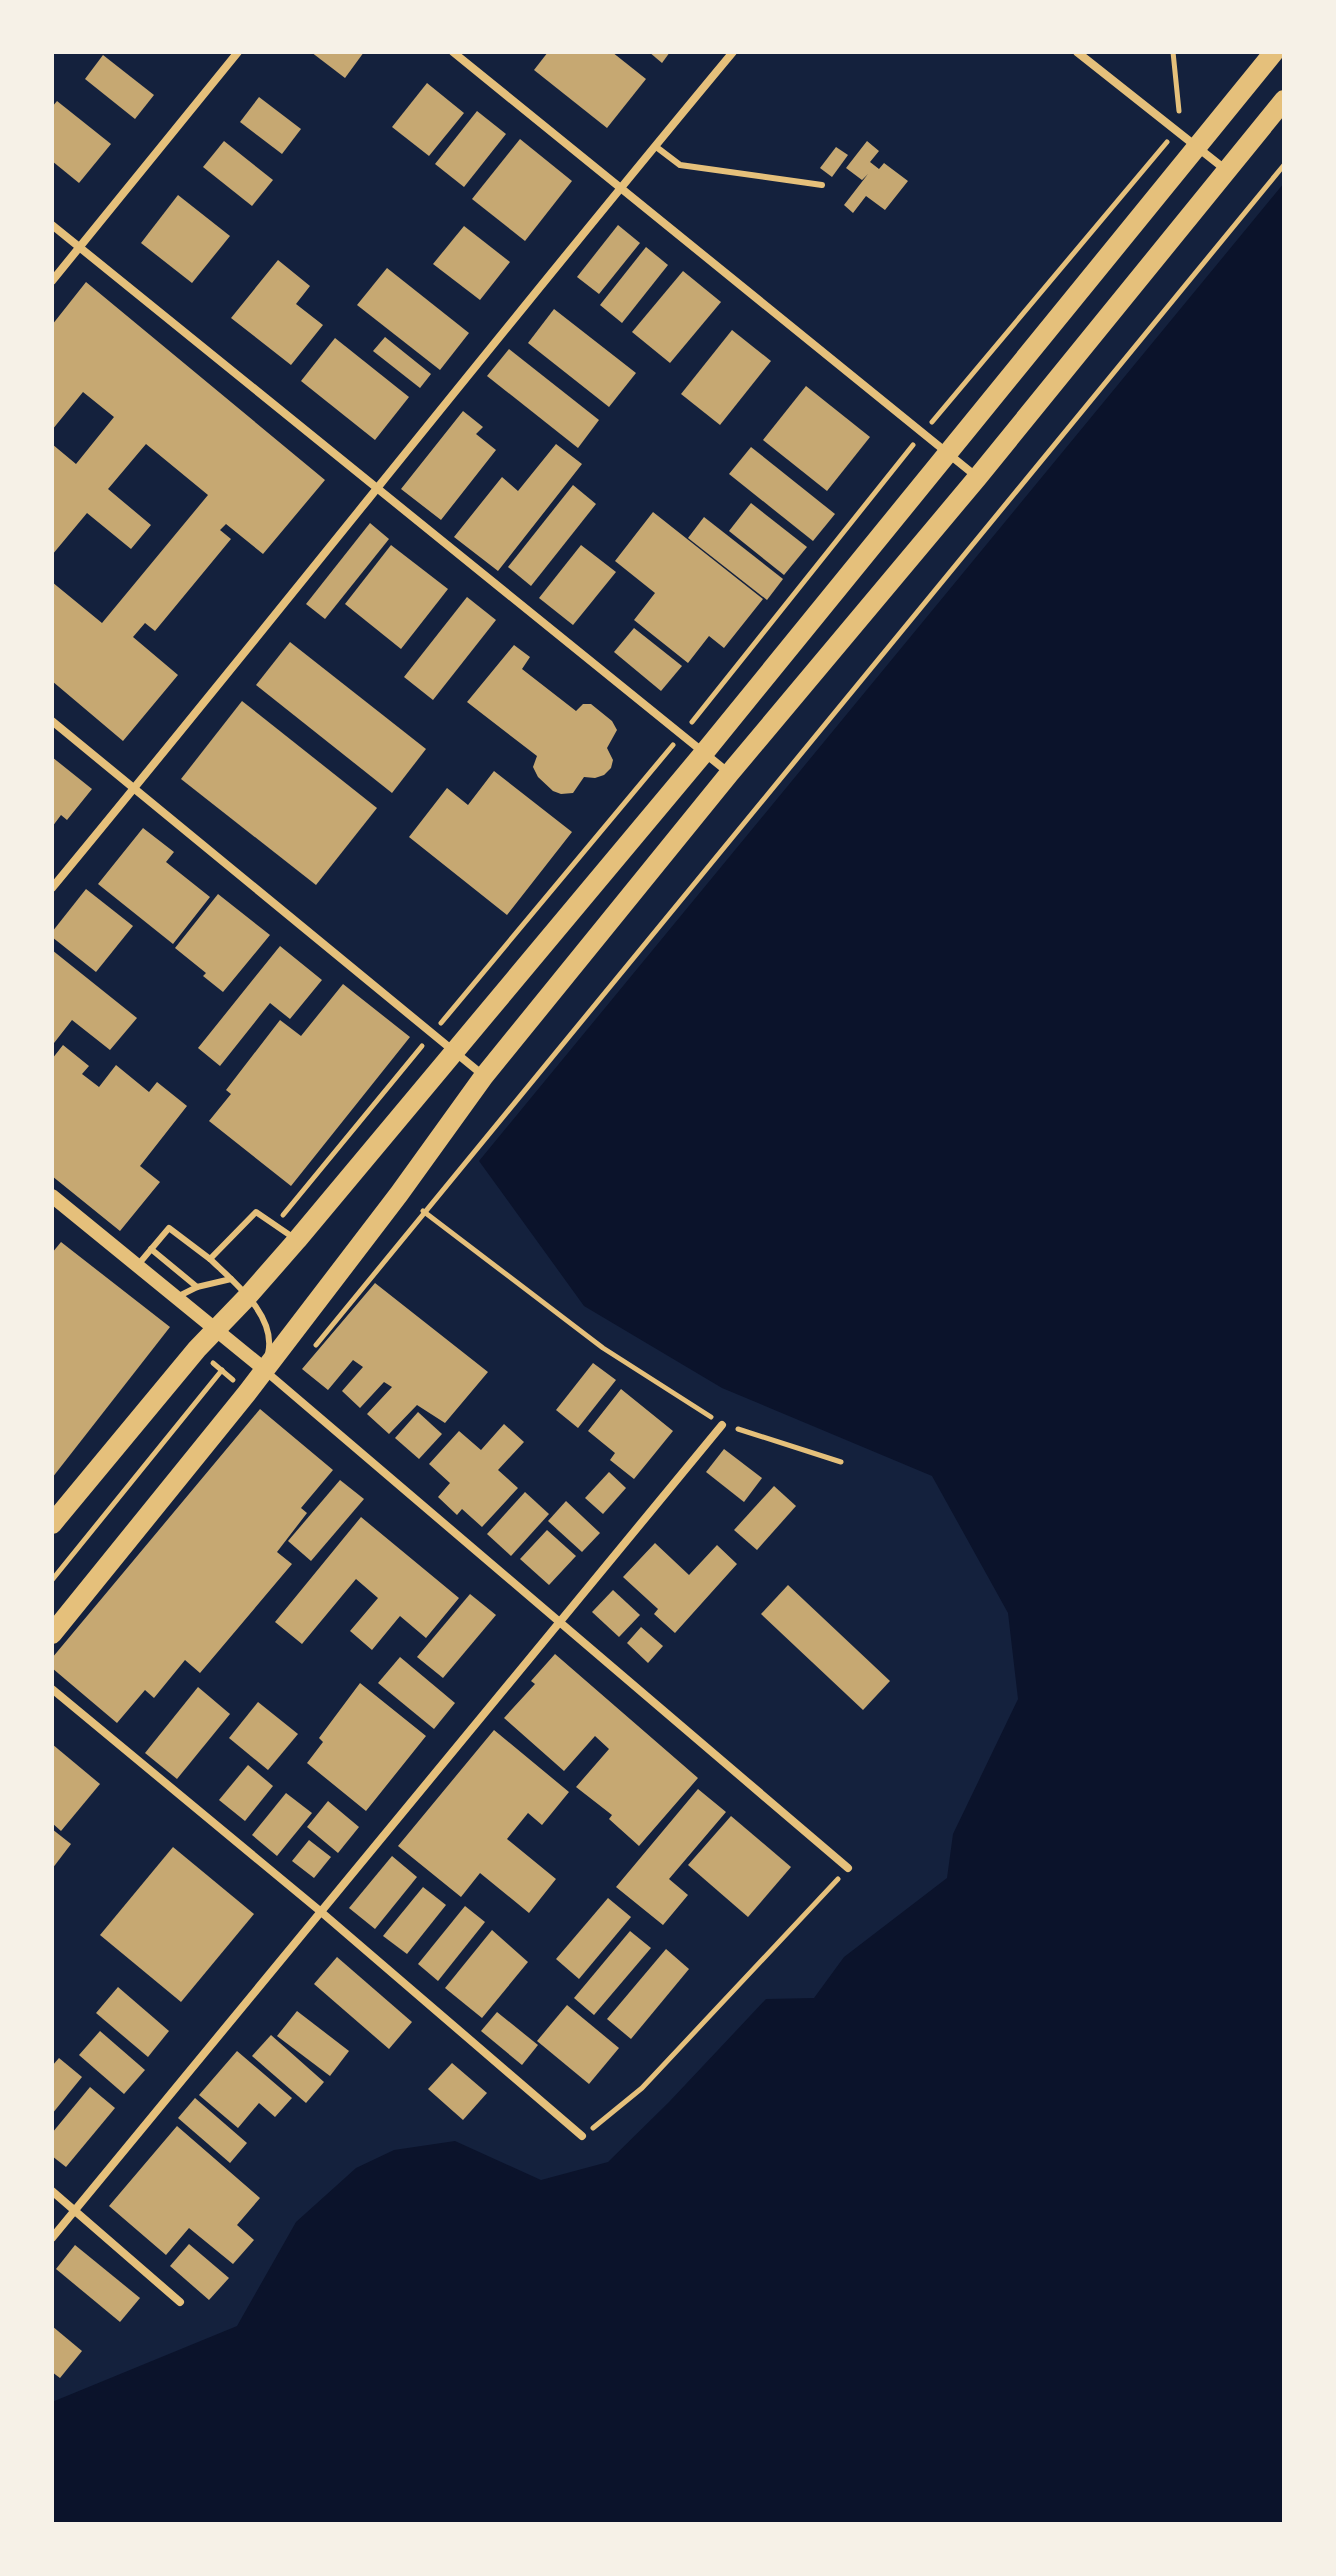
<svg xmlns="http://www.w3.org/2000/svg" width="1336" height="2576" font-family="Barlow,sans-serif">
<rect width="100%" height="100%" fill="#14213d"/>
<polygon fill="#0b132b" points="1284,183 1284,2524 52,2524 52,2402 237,2326 296,2222 356,2168 394,2150 455,2141 541,2180 608,2162 669,2102 766,1999 814,1998 844,1957 947,1878 953,1834 1018,1699 1008,1613 932,1476 722,1388 584,1306 479,1161"/>
<g fill="#c6a872">
<polygon points="311,52 364,52 345,78"/>
<polygon points="548,52 612,52 646,79 607,128 534,70"/>
<polygon points="649,52 670,52 662,63"/>
<polygon points="103,55 154,95 135,119 85,79"/>
<polygon points="427,83 464,113 429,156 392,127"/>
<polygon points="259,97 301,129 282,154 240,122"/>
<polygon points="57,101 111,144 79,183 52,161 52,107"/>
<polygon points="477,111 506,134 464,187 435,164"/>
<polygon points="520,139 572,181 525,241 472,199"/>
<polygon points="224,141 273,180 252,206 203,167"/>
<polygon points="867,141 879,151 870,162 879,169 884,163 908,181 885,210 866,196 853,213 844,205 868,174 862,180 846,168"/>
<polygon points="836,147 848,155 832,177 820,168"/>
<polygon points="178,195 230,236 192,283 141,243"/>
<polygon points="618,225 640,243 599,294 577,277"/>
<polygon points="464,226 510,262 480,300 433,264"/>
<polygon points="646,247 668,265 622,323 600,305"/>
<polygon points="278,260 310,286 296,304 323,325 291,365 231,318"/>
<polygon points="387,268 469,333 440,370 357,305"/>
<polygon points="683,271 721,302 670,363 632,332"/>
<polygon points="86,282 325,480 263,554 226,524 220,530 231,539 155,631 145,623 133,637 178,675 123,741 52,681 52,582 102,623 208,495 146,444 108,489 151,525 131,549 87,513 52,555 52,490 54,487 52,485 52,444 76,464 114,417 83,392 52,430 52,325"/>
<polygon points="554,309 636,373 609,407 528,343"/>
<polygon points="732,330 771,361 720,425 681,394"/>
<polygon points="385,337 431,374 420,388 373,351"/>
<polygon points="335,338 409,397 375,440 301,381"/>
<polygon points="509,349 599,420 578,448 487,376"/>
<polygon points="806,386 870,437 827,491 763,440"/>
<polygon points="463,411 483,427 476,434 496,450 441,520 401,489"/>
<polygon points="556,444 582,464 498,571 454,537 502,477 518,491"/>
<polygon points="751,447 835,514 813,541 729,474"/>
<polygon points="573,485 596,504 531,586 508,567"/>
<polygon points="751,503 807,547 784,575 729,531"/>
<polygon points="653,512 763,599 724,648 709,636 688,663 634,620 655,593 615,561"/>
<polygon points="704,517 783,579 767,600 688,538"/>
<polygon points="370,523 389,539 325,619 306,604"/>
<polygon points="391,545 448,589 401,649 345,604"/>
<polygon points="581,545 616,572 573,625 539,598"/>
<polygon points="467,597 496,620 433,700 404,677"/>
<polygon points="634,628 682,666 661,691 614,652"/>
<polygon points="290,642 426,749 392,793 256,685"/>
<polygon points="514,645 530,657 522,669 576,711 583,704 591,704 612,721 617,730 607,748 613,760 611,768 604,775 595,778 584,777 573,793 561,794 553,791 538,777 533,767 537,756 467,702"/>
<polygon points="242,701 377,808 316,885 181,779"/>
<polygon points="52,757 92,789 67,820 61,815 52,827"/>
<polygon points="494,771 572,832 507,915 409,837 447,788 468,805"/>
<polygon points="143,828 174,852 166,862 210,897 173,944 98,884"/>
<polygon points="86,889 133,926 96,972 52,937 52,932"/>
<polygon points="218,894 270,935 223,992 203,976 206,973 175,948"/>
<polygon points="280,946 322,980 290,1019 270,1003 220,1066 198,1048"/>
<polygon points="52,950 137,1018 110,1050 72,1020 54,1043 52,1042"/>
<polygon points="343,984 410,1037 291,1186 209,1121 231,1094 226,1090 280,1020 301,1036"/>
<polygon points="63,1045 89,1066 82,1074 99,1087 116,1065 149,1092 157,1082 187,1106 140,1166 160,1182 120,1231 52,1176 52,1059"/>
<polygon points="61,1242 170,1327 52,1478 52,1253"/>
<polygon points="375,1283 488,1372 445,1423 417,1405 389,1434 367,1414 392,1387 384,1382 360,1408 342,1391 363,1367 353,1360 328,1390 302,1369"/>
<polygon points="593,1363 616,1380 578,1428 556,1410"/>
<polygon points="621,1389 673,1431 634,1479 610,1460 615,1453 588,1431"/>
<polygon points="260,1409 333,1470 301,1508 307,1513 277,1552 292,1564 200,1673 185,1660 154,1698 145,1690 117,1723 52,1668 52,1658"/>
<polygon points="418,1412 442,1434 419,1459 395,1438"/>
<polygon points="504,1424 524,1442 498,1470 518,1488 482,1527 462,1509 457,1515 438,1497 450,1483 429,1464 459,1431 481,1450"/>
<polygon points="724,1449 762,1478 744,1502 706,1472"/>
<polygon points="609,1472 626,1488 603,1514 585,1498"/>
<polygon points="340,1480 364,1499 311,1561 288,1541"/>
<polygon points="774,1486 796,1506 757,1550 734,1530"/>
<polygon points="525,1492 549,1514 511,1556 487,1534"/>
<polygon points="566,1501 600,1533 582,1552 548,1521"/>
<polygon points="361,1517 459,1598 426,1638 400,1616 372,1650 350,1631 378,1598 356,1579 302,1644 275,1622"/>
<polygon points="547,1530 576,1556 549,1585 520,1559"/>
<polygon points="655,1543 689,1575 717,1545 737,1564 675,1633 654,1614 658,1609 623,1577"/>
<polygon points="788,1585 890,1681 863,1710 761,1614"/>
<polygon points="613,1590 640,1615 619,1637 592,1612"/>
<polygon points="470,1594 496,1615 443,1678 417,1657"/>
<polygon points="641,1627 663,1646 648,1663 627,1643"/>
<polygon points="555,1654 698,1778 639,1846 609,1819 612,1815 576,1787 609,1749 595,1736 564,1771 504,1718 535,1684 531,1681"/>
<polygon points="400,1657 455,1703 434,1729 378,1683"/>
<polygon points="360,1683 426,1736 366,1811 307,1763 323,1742 319,1738"/>
<polygon points="198,1687 230,1714 177,1779 145,1753"/>
<polygon points="258,1702 298,1734 268,1770 229,1738"/>
<polygon points="494,1730 569,1792 542,1825 528,1813 507,1839 556,1879 529,1913 480,1873 461,1897 398,1846"/>
<polygon points="52,1744 100,1784 61,1831 52,1823"/>
<polygon points="248,1765 273,1786 245,1821 219,1800"/>
<polygon points="698,1789 726,1812 669,1879 688,1895 663,1925 616,1887"/>
<polygon points="286,1793 312,1813 277,1856 252,1835"/>
<polygon points="328,1801 359,1827 338,1853 307,1827"/>
<polygon points="731,1816 791,1867 748,1917 688,1865"/>
<polygon points="52,1829 71,1844 52,1869"/>
<polygon points="309,1840 331,1857 314,1878 292,1861"/>
<polygon points="173,1847 254,1914 181,2002 100,1935"/>
<polygon points="392,1856 417,1877 375,1929 349,1908"/>
<polygon points="423,1887 446,1905 407,1954 383,1936"/>
<polygon points="608,1898 631,1917 579,1979 556,1959"/>
<polygon points="465,1906 485,1922 438,1981 418,1964"/>
<polygon points="492,1930 528,1962 482,2018 445,1988"/>
<polygon points="630,1931 651,1948 594,2015 574,1998"/>
<polygon points="666,1949 689,1969 631,2039 607,2019"/>
<polygon points="337,1957 412,2022 389,2049 314,1984"/>
<polygon points="118,1987 169,2031 148,2057 96,2013"/>
<polygon points="567,2005 619,2048 589,2084 537,2041"/>
<polygon points="297,2011 349,2051 330,2076 277,2036"/>
<polygon points="497,2012 538,2045 522,2065 481,2031"/>
<polygon points="100,2031 145,2070 124,2094 79,2055"/>
<polygon points="271,2035 324,2082 306,2103 252,2056"/>
<polygon points="237,2051 292,2098 275,2117 259,2103 238,2128 199,2095"/>
<polygon points="59,2058 82,2077 52,2114 52,2066"/>
<polygon points="452,2063 487,2093 463,2120 428,2089"/>
<polygon points="90,2087 115,2108 66,2167 52,2156 52,2133"/>
<polygon points="195,2098 247,2143 230,2163 178,2118"/>
<polygon points="177,2126 260,2198 237,2225 254,2240 233,2264 189,2228 166,2255 109,2206"/>
<polygon points="189,2244 229,2278 209,2300 170,2266"/>
<polygon points="75,2245 140,2298 120,2322 56,2269"/>
<polygon points="52,2326 82,2351 60,2378 52,2372"/>
</g>
<g fill="none" stroke-linecap="round" stroke-linejoin="round">
<g stroke="#e5c07b" stroke-width="5">
<polyline points="1173,52 1179,111"/>
<polyline points="932,422 1167,142"/>
<polyline points="692,722 913,445"/>
<polyline points="441,1023 673,745"/>
<polyline points="423,1211 603,1348 711,1417"/>
<polyline points="283,1215 422,1046"/>
<polyline points="316,1345 1284,165"/>
<polyline points="213,1363 233,1380"/>
<polyline points="738,1429 841,1462"/>
<polyline points="52,1580 222,1370"/>
<polyline points="593,2128 642,2088 838,1879"/>
</g>
<g stroke="#e5c07b" stroke-width="6">
<polyline points="655,146 680,165 822,185"/>
<polyline points="151,1249 197,1287"/>
<path d="M210,1259C235,1283 277,1316 268,1354"/>
<polyline points="137,1266 169,1228 210,1259 256,1212 294,1238"/>
<polyline points="177,1297 197,1287 231,1279"/>
</g>
<g stroke="#e5c07b" stroke-width="8">
<polyline points="453,52 977,477"/>
<polyline points="1077,52 1226,170"/>
<polyline points="52,225 729,773"/>
<polyline points="52,281 238,52"/>
<polyline points="52,721 484,1076"/>
<path d="M52,888C281,611 503,328 733,52"/>
<polyline points="264,1370 848,1868"/>
<polyline points="52,1689 320,1911 582,2136"/>
<polyline points="52,2191 180,2302"/>
<polyline points="52,2238 722,1425"/>
</g>
<polyline stroke="#e5c07b" stroke-width="14" points="52,1196 264,1369"/>
<g stroke="#e5c07b" stroke-width="20">
<polyline points="52,1524 197,1349 248,1296 297,1240 703,754 1274,52"/>
<polyline points="52,1634 247,1393 399,1194 484,1076 729,774 977,478 1284,100"/>
</g>
</g>
<rect width="1336" height="2576" fill="none" stroke="#f6f1e7" stroke-width="108"/>
</svg>
